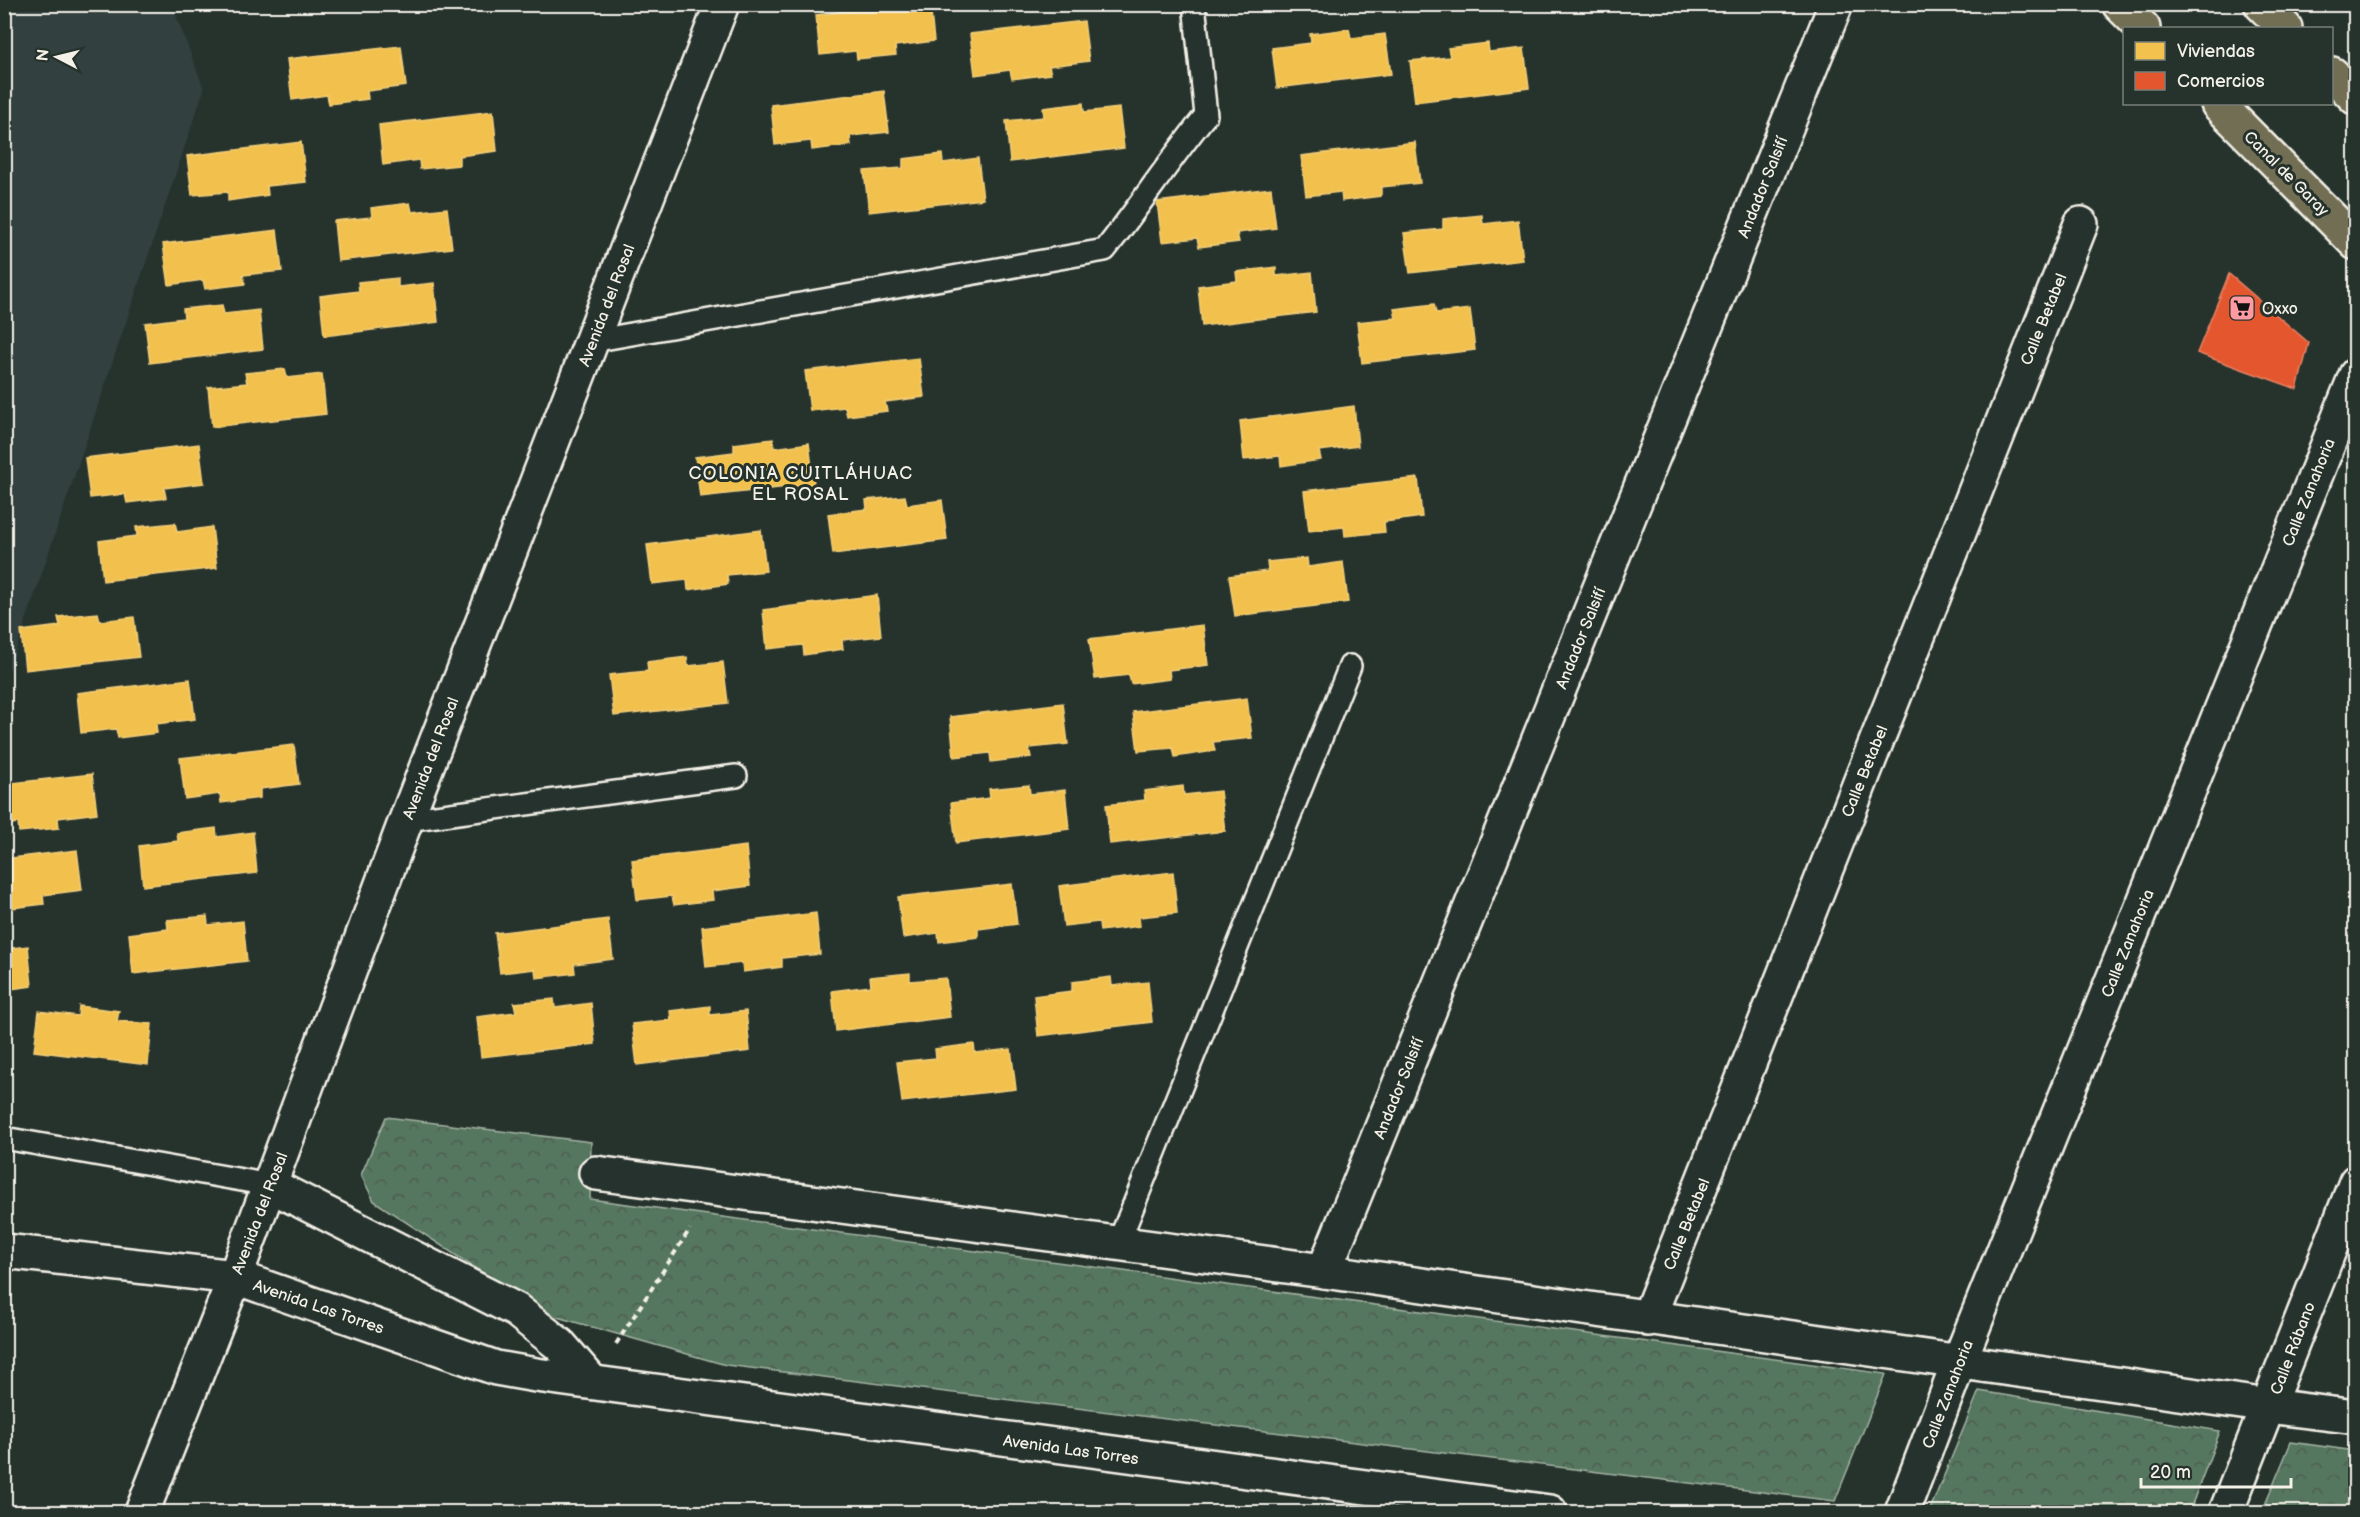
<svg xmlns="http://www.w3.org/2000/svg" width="2360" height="1517" font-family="'Balsamiq Sans',sans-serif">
<defs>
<pattern id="park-crowns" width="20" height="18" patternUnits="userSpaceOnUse" patternTransform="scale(1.5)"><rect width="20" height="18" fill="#55765f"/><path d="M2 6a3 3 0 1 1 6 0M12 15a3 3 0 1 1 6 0" fill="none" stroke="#4e5d51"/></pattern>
</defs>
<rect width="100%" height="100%" fill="#26332d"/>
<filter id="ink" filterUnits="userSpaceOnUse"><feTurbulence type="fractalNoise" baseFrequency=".0167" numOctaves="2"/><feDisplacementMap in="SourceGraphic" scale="12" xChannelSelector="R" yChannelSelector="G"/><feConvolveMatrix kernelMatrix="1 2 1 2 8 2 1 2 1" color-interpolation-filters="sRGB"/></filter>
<g filter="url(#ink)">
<polygon fill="#334040" points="5,5 172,5 204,89 5,683"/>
<g fill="url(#park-crowns)" stroke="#a4b4a4" stroke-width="1.5">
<polygon points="386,1117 591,1142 590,1199 1886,1374 1835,1501 726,1365 543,1313 374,1201 361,1175"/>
<polygon points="1979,1391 2220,1431 2189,1512 1929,1512"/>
<polygon points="2291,1442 2355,1451 2355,1512 2262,1512"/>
</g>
<g fill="#f2c14e" stroke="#f3cf7c" stroke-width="1.5">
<polygon points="899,4 930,4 934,41 895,46 896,55 857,59 856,51 820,55 816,15"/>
<polygon points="1084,21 1089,61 1049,66 1051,74 1012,79 1010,70 975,75 970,34"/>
<polygon points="1349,29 1351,38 1385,34 1391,74 1277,88 1272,48 1311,43 1310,34"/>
<polygon points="1488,43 1489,52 1524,48 1529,88 1415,102 1410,61 1450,57 1448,48"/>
<polygon points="401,46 406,86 367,91 368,99 329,104 327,95 292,100 287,59"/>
<polygon points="884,91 889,132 850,136 851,145 812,150 811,141 775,145 771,105"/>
<polygon points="1083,103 1084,112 1119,108 1124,148 1010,162 1006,121 1044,117 1043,108"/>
<polygon points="493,111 497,151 459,156 459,165 420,169 419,160 383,165 379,125"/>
<polygon points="301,142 306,182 267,186 268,195 228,201 228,192 192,195 187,156"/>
<polygon points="1415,142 1420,183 1381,187 1381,196 1342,201 1341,192 1306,196 1301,156"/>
<polygon points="942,154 943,163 978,158 983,199 869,212 864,171 903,168 903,159"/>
<polygon points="1271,188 1276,228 1237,233 1239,242 1199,247 1197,238 1162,242 1157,202"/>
<polygon points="410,203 412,212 447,208 452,248 338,261 334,221 372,217 371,208"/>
<polygon points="1482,215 1483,224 1518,220 1523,260 1410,273 1404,233 1443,229 1443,219"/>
<polygon points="277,230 282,271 243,275 245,284 205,289 203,280 169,285 163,244"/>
<polygon points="1276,267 1276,276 1312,272 1316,312 1202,326 1198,286 1237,281 1236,272"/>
<polygon points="398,278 398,287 434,283 438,322 324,336 320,296 359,291 358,282"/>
<polygon points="1434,304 1436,313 1470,309 1475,350 1362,363 1357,322 1396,318 1394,309"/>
<polygon points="222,305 224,314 259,310 263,349 150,363 145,323 184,318 183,309"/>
<polygon points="919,358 924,397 885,402 887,411 847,416 845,407 810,411 805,371"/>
<polygon points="285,369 287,378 322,374 326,414 212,427 208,387 247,383 245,373"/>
<polygon points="1354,406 1358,446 1319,451 1321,460 1281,466 1280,456 1244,460 1240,421"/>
<polygon points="773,439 774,448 809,443 814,484 700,497 695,457 734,452 734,444"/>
<polygon points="199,444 204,483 164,488 166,498 127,503 125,494 90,498 85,458"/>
<polygon points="1418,478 1422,517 1384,522 1385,532 1345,536 1344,527 1309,531 1304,491"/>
<polygon points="905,496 907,505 942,500 947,540 833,554 828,514 867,509 866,500"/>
<polygon points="175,523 177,532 212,527 217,568 103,581 99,541 137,536 136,527"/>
<polygon points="761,530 766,571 727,575 728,584 688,590 687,580 652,584 647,545"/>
<polygon points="1307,558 1308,567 1343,562 1348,602 1235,616 1229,576 1268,571 1267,562"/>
<polygon points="877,595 881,636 842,640 843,649 804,655 803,645 767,649 763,610"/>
<polygon points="98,613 100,621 134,617 139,657 25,670 21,631 60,626 58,617"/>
<polygon points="1203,625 1208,665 1169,670 1170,679 1131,684 1129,675 1095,679 1089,639"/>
<polygon points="687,657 688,666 723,662 728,703 614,716 609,675 648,671 647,662"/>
<polygon points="190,679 195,719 156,724 157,733 118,738 116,729 81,733 77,693"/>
<polygon points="1247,698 1252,738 1213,742 1215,751 1175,757 1173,748 1138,751 1133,712"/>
<polygon points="1063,703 1068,744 1029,748 1031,757 991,762 990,753 954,757 950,717"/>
<polygon points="294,745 299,784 260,789 260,798 221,803 220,794 185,799 180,758"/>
<polygon points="92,774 97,813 58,818 59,828 19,832 18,823 4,825 4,784"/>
<polygon points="1029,785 1030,794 1065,790 1069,829 956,843 951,803 990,798 989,789"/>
<polygon points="1183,786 1184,795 1220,791 1225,831 1110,844 1106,805 1145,800 1144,791"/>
<polygon points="216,828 217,837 253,832 257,873 143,886 139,846 178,841 177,833"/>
<polygon points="746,846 750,886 712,891 713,900 674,905 672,896 637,900 632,860"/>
<polygon points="77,850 82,890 43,895 44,904 4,909 4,859"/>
<polygon points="1173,872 1177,913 1139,917 1140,926 1100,931 1099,922 1064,926 1059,886"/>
<polygon points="1012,884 1017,924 978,929 978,937 939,942 938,933 903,938 898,897"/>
<polygon points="816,913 820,954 782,958 782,967 743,972 742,963 706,967 702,927"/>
<polygon points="207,916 208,925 243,921 247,961 133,974 129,934 168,929 167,920"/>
<polygon points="608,919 613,959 574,964 575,973 536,978 535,969 500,973 495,933"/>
<polygon points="28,946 32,986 4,990 4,949"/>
<polygon points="910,973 910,981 946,978 950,1017 836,1031 832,991 871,986 870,977"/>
<polygon points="1111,977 1112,986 1148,982 1152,1022 1038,1036 1034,996 1072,991 1072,982"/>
<polygon points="554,999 555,1008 591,1003 595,1044 481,1057 477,1017 516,1012 514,1003"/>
<polygon points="79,1006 119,1011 117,1021 152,1024 148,1065 34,1051 39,1011 78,1016"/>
<polygon points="710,1006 710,1015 746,1011 750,1051 637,1065 632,1024 671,1020 670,1011"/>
<polygon points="974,1044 975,1053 1011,1049 1016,1089 902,1102 897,1062 936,1058 935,1049"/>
<polygon points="683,1508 683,1512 643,1512"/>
</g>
<polygon fill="#e4572e" stroke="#e98566" stroke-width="1.5" points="2229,274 2309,343 2297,389 2197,353"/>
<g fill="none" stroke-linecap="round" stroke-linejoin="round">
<g stroke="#f4f1e8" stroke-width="26">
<g id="service">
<path d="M592,341L1105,250C1140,206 1170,159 1206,115L1194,4"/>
<polyline points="406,820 736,776"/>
<polyline points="4,1138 270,1185"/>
<polyline points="1118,1244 1350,666"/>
</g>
</g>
<g stroke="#f4f1e8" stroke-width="38">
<g id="minor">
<polyline points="596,1173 1324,1271 2269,1406 2356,1417"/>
<polyline points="270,1185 516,1310 560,1345 592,1382"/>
<polyline points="4,1251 235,1277 496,1368 536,1375 1550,1512"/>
<polyline points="1324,1271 1836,4"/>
<polyline points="1648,1319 2081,224"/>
<polyline points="1902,1512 1959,1362 2356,375"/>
<polyline points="2226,1512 2356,1182"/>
</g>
</g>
<g stroke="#f4f1e8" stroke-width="38">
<polyline id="tertiary" points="142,1512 235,1277 406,820 722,4"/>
</g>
<g stroke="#f4f1e8" stroke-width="38">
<g id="primary">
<polyline points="2119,4 2143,28"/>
<polyline points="2261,4 2285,28"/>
<polyline points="2332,74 2356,98"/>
<polyline points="2218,104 2356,243"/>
</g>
</g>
<polyline stroke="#f4f1e8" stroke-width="4" stroke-dasharray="6 4.5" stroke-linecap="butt" points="616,1344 690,1229"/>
<use href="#service" stroke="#26332d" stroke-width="21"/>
<use href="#minor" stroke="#26332d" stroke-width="33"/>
<use href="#tertiary" stroke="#26332d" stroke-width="33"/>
<use href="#primary" stroke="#726e52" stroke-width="33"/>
</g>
</g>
<defs>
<g id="supermarket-square" transform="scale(1.35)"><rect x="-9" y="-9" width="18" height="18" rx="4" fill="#ff9aa2" stroke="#26332d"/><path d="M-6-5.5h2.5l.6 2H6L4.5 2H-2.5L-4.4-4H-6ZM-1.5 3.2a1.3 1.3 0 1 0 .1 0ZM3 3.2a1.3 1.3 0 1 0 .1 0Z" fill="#111"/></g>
</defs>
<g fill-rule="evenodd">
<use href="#supermarket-square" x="2242" y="308"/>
</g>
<g text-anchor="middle" stroke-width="6" stroke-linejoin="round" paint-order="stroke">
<g font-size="16" fill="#f4f1e8" stroke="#26332d">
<text transform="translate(2287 173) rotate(45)" y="6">Canal de Garay</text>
<text transform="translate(1762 187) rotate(-68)" y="6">Andador Salsifí</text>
<text transform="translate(606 305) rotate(-69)" y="6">Avenida del Rosal</text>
<text transform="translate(2043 319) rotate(-68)" y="6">Calle Betabel</text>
<text transform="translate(2308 492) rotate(-68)" y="6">Calle Zanahoria</text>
<text transform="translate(1580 638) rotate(-68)" y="6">Andador Salsifí</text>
<text transform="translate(430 758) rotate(-69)" y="6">Avenida del Rosal</text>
<text transform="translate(1864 771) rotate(-68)" y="6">Calle Betabel</text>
<text transform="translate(2127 943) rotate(-68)" y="6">Calle Zanahoria</text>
<text transform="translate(1398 1088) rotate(-68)" y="6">Andador Salsifí</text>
<text transform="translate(259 1213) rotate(-69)" y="6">Avenida del Rosal</text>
<text transform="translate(1686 1224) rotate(-68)" y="6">Calle Betabel</text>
<text transform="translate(319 1306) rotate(19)" y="6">Avenida Las Torres</text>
<text transform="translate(2292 1348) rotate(-69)" y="6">Calle Rábano</text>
<text transform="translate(1947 1394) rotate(-69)" y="6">Calle Zanahoria</text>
<text transform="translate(1071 1449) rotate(8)" y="6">Avenida Las Torres</text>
</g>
<g font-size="16" fill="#f4f1e8" stroke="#26332d" text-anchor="start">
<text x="2262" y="314">Oxxo</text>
</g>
<g font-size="18" letter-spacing="1.5" fill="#f4f1e8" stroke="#26332d">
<text x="801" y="479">COLONIA CUITLÁHUAC<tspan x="801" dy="21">EL ROSAL</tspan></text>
</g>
</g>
<rect width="2360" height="1517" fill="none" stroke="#26332d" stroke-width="24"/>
<rect x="12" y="12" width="2336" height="1493" fill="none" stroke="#f4f1e8" stroke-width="2" filter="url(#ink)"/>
<rect x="2123" y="27" width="210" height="78" fill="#26332d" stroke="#787f78" stroke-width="1.5"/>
<rect x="2135" y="42" width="30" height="18" fill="#f2c14e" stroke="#787f78" stroke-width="1.5"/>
<text x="2177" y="57" font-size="18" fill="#f4f1e8">Viviendas</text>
<rect x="2135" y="72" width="30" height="18" fill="#e4572e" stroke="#787f78" stroke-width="1.5"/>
<text x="2177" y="87" font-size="18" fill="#f4f1e8">Comercios</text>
<g transform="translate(57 57) rotate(277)" stroke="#26332d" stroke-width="4.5" paint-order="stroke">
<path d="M0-4.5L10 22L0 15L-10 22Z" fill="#f4f1e8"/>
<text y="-9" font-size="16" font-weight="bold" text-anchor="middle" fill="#f4f1e8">N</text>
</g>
<path d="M2141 1478v9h150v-9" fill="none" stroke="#f4f1e8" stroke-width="3"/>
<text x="2150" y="1478" font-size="18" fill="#f4f1e8" stroke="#26332d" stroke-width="4.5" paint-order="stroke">20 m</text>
</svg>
